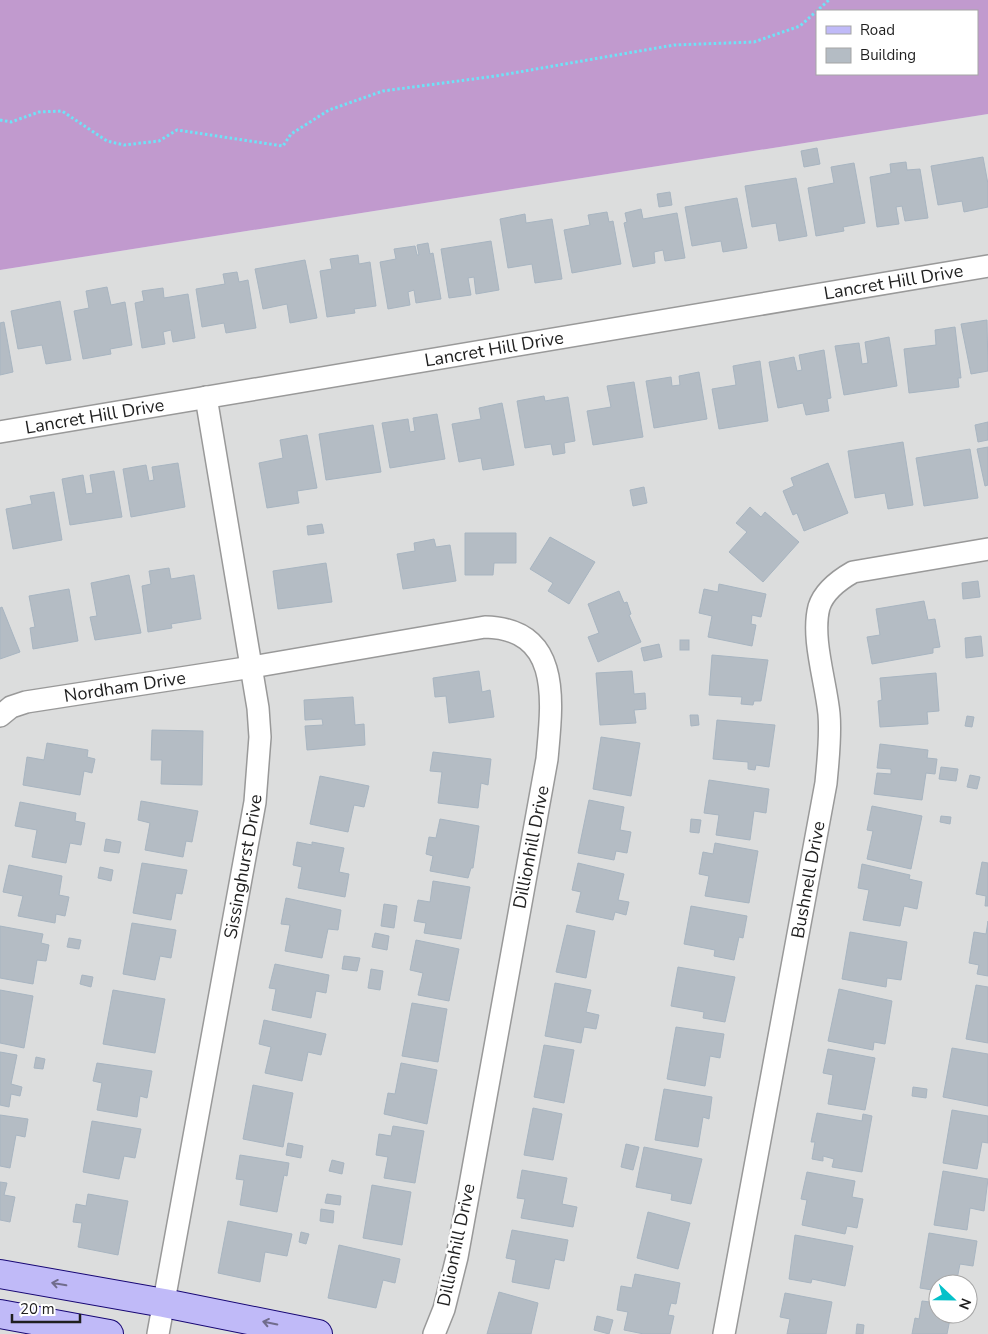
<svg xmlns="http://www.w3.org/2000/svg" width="988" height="1334" font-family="'Nunito Sans',sans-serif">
<rect width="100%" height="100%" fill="#e5e8ef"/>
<path fill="#dcdddd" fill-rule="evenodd" d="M988,114V1334H0V270ZM938,1284H968V1314H938Z"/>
<path fill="#c19ace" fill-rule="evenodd" d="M0,0H988V114L0,270ZM817,11H977V74H817Z"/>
<g fill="#b4bcc4" stroke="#a8b5c1">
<polygon points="817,148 820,164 804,167 801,151"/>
<polygon points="983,157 988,184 988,207 964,212 962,201 938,205 931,166"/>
<polygon points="906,162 907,170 920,169 928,218 905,221 902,206 896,207 899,224 877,227 870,177 891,173 890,164"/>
<polygon points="854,163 865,223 843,227 844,231 816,236 808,188 834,183 831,167"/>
<polygon points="796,178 807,236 779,241 776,223 752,227 745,186"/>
<polygon points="670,192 672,205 659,207 657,194"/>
<polygon points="737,198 747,248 723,252 721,241 692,246 685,207"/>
<polygon points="641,209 643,219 677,213 685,258 665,261 663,250 654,252 655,263 633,267 624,223 627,222 625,213"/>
<polygon points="607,212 609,222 613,221 621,264 572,273 564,230 590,225 588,215"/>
<polygon points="525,214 526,223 552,219 562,279 535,283 532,264 508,268 500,219"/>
<polygon points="491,241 499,290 476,294 474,277 468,278 471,295 449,298 441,249"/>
<polygon points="428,243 430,254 433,253 441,299 416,303 414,290 408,292 410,305 388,309 380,262 396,259 394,249 415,246 417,255 419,255 417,245"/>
<polygon points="358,255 359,264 370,262 376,306 354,309 355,313 327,317 320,271 332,269 330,259"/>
<polygon points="305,260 317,318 290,323 287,304 263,309 255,269"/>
<polygon points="237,272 239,282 248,280 256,328 226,333 224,323 202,327 196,289 225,284 223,274"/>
<polygon points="107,287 111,305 125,302 132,345 110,349 111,354 83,359 74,311 89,308 86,291"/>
<polygon points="163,288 164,298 188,294 195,338 173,342 171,330 163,332 165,344 142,348 135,303 144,301 142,291"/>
<polygon points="60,301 71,360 46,364 42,345 18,349 11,311"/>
<polygon points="987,320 988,371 971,374 961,324"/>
<polygon points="4,322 13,372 0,375 0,323"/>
<polygon points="955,327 961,378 958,378 959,387 909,393 904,349 936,345 935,330"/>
<polygon points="889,337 897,386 844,395 835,346 859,343 862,364 868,363 865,342"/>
<polygon points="824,350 831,398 827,399 829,411 806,415 803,403 778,408 769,362 794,357 797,371 802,370 799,355"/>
<polygon points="760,361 768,421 719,429 712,389 736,385 733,366"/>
<polygon points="699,372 707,419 654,428 646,381 671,377 672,386 680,385 679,376"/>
<polygon points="634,382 643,437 593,445 587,411 611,407 607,386"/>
<polygon points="544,396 545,401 568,397 575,441 564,443 565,453 553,455 551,444 525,448 517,401"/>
<polygon points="502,403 514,465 483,470 481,458 459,462 452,424 481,419 479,408"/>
<polygon points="437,414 445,459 390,468 382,423 408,419 410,432 415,431 413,418"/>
<polygon points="988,422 988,440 978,442 975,425"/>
<polygon points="373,425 381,472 326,480 319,434"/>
<polygon points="307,435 317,488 297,491 299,503 267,508 259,463 283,458 280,440"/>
<polygon points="903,442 913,505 888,509 885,493 855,498 848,451"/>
<polygon points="988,447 988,485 985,486 977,449"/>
<polygon points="970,449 978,498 924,506 916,458"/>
<polygon points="178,463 185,507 131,517 123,469 146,465 149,481 154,480 152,467"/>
<polygon points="828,463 848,513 804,531 797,513 793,515 783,491 794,486 791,478"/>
<polygon points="114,471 122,517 70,525 62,479 83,475 86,494 93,493 90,475"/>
<polygon points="644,487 647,503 633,506 630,490"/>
<polygon points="54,492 62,540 13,549 6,509 32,504 30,496"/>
<polygon points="750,507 761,517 765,512 799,542 763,582 729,552 747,532 736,523"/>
<polygon points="322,524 324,533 308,535 307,526"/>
<polygon points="465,533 516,533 516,563 494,563 493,575 465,575"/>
<polygon points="550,537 595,562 569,604 548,591 553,583 530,569"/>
<polygon points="434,539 436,547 450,545 456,581 403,589 397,554 415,551 414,543"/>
<polygon points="326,563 332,602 278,609 273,571"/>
<polygon points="169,568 171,579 194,575 201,619 171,624 172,628 148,632 142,586 151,584 149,571"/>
<polygon points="129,575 141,633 95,640 90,617 97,616 91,583"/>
<polygon points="978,581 980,597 963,599 962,583"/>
<polygon points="719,584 766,594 761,617 752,615 751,624 756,625 752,646 708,637 712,616 699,613 704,589 718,592"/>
<polygon points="69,589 78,641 33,649 30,628 35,627 29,596"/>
<polygon points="619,591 624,603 627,602 631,614 629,615 641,642 598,662 588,637 599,633 588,604"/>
<polygon points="924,601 928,620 935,619 940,647 933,648 933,653 872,664 867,637 880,635 876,609"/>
<polygon points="2,607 20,652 0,659 0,608"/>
<polygon points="981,636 983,656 966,658 965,638"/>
<rect x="680" y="640" width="9" height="10"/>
<polygon points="659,644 662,657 644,661 641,648"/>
<polygon points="712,655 768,660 761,701 754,701 753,705 741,704 742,697 709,695"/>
<polygon points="479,671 482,692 490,690 494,717 449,723 446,696 435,697 433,678"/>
<polygon points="632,671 634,694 645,693 646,709 634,710 636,723 600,725 596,673"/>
<polygon points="936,673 939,711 927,712 928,724 880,727 878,701 882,700 880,678"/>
<polygon points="353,697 355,725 364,724 365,745 307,750 305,726 323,725 322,719 305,720 304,700"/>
<polygon points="690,715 698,715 699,725 691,726"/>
<polygon points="967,716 974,717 972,727 965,726"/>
<polygon points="717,720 775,725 769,767 756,765 755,770 748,769 748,762 713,759"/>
<polygon points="152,730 203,731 202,785 161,784 162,760 151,760"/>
<polygon points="601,737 640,743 631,796 593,789"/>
<polygon points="47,743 88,750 87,757 95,759 92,773 84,771 80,795 23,785 27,757 44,760"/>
<polygon points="880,744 928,750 927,758 937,759 935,774 926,773 922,800 874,794 877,773 891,774 891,769 877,768"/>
<polygon points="433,752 491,759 488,785 481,783 478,808 438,803 442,772 430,771"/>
<polygon points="941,767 958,769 956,781 939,779"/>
<polygon points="970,775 980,777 977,789 967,787"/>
<polygon points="320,776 369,786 364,807 354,805 348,832 310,824"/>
<polygon points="709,780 769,789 766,813 754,811 750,840 716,835 719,815 704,813"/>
<polygon points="589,800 624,807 620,830 631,832 627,853 616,851 614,860 578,853"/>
<polygon points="141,801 198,811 192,842 186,841 183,857 145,850 150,823 138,820"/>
<polygon points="20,802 76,813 75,821 85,823 81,845 70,843 66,863 32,857 37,830 15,826"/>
<polygon points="872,806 922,816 911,869 867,859 873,831 867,830"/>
<polygon points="941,816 951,817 950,824 940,822"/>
<polygon points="440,819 479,826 473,868 471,868 468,878 430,871 433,856 426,854 429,837 436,838"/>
<polygon points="691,819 701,820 699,833 690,832"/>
<polygon points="106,839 121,842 119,853 104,851"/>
<polygon points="297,842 312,845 312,842 344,848 339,872 349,874 345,897 298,888 302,867 293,865"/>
<polygon points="715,843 758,851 749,903 705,896 709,876 699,874 703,852 713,854"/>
<polygon points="982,862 988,863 988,906 985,906 986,896 976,894"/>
<polygon points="142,863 187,870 182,894 176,893 171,920 133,913"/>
<polygon points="578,863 624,874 618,900 629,902 626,915 615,912 613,920 576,912 581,892 572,890"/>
<polygon points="862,864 910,875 909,879 922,882 917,909 904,906 900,926 863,920 869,890 858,888"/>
<polygon points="9,865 62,876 59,895 69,897 65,916 56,914 55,923 18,916 23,896 3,892"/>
<polygon points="100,867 113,870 111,881 98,878"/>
<polygon points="433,881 470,887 461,939 424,933 426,923 414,921 418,900 430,902"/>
<polygon points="286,898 341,910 338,930 328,929 322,958 285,951 290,925 281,924"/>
<polygon points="384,904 397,906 394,928 381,926"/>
<polygon points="691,906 747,916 743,938 739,937 734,960 714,956 715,950 684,944"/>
<polygon points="988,921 988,976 977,974 979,965 969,963 974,932 986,934"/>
<polygon points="132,923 176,930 171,958 160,956 155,980 123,974"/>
<polygon points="567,925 595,931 586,978 556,972"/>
<polygon points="0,926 43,934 41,943 49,945 46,961 37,960 33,984 0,978"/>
<polygon points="850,932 907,942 901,980 887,978 886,987 842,979"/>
<polygon points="375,933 389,936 387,950 372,947"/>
<polygon points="69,938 81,940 79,949 67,947"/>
<polygon points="416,940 459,949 449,1001 418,995 423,973 410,970"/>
<polygon points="344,956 360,958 357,971 342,969"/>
<polygon points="275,964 329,975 326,993 316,991 311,1018 272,1010 276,989 269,988"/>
<polygon points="678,967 735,977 725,1022 703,1018 704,1012 671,1006"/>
<polygon points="371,969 383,971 380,990 368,988"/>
<polygon points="82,975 93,977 91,987 80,984"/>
<polygon points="555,983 591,990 586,1012 599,1015 596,1029 584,1027 581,1043 545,1036"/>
<polygon points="976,985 988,987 988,1043 966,1039"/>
<polygon points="839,989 892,1001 885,1044 874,1042 873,1050 828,1041"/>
<polygon points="0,990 33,996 24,1048 0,1043"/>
<polygon points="113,990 165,999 155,1053 103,1044"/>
<polygon points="412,1003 447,1009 438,1062 402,1056"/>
<polygon points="264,1020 326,1034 321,1055 308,1052 302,1081 265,1073 271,1047 259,1044"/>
<polygon points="676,1027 724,1034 720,1058 710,1056 705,1086 667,1079"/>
<polygon points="544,1045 574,1050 564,1103 534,1097"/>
<polygon points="952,1048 988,1054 988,1106 943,1097"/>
<polygon points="828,1049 875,1058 865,1110 828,1104 833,1075 823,1073"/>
<polygon points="0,1052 17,1055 11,1084 22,1087 20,1096 11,1094 9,1107 0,1105"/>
<polygon points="36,1057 45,1059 43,1069 34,1068"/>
<polygon points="97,1063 152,1071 147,1098 140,1096 137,1117 97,1110 102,1083 93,1081"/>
<polygon points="401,1063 437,1070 427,1124 384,1114 388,1093 395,1094"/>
<polygon points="253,1085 293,1093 283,1147 243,1139"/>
<polygon points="913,1087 927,1089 926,1098 912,1096"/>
<polygon points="664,1089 712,1097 709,1119 703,1117 698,1147 655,1140"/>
<polygon points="533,1108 562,1114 553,1160 524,1155"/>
<polygon points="952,1110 988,1116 988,1143 982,1142 977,1169 943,1163"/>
<polygon points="817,1113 862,1121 863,1114 872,1116 862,1172 832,1167 834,1159 823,1156 823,1161 812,1159 815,1142 811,1142"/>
<polygon points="0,1115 28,1119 25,1137 16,1135 10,1168 0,1166"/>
<polygon points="92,1121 141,1129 135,1158 124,1156 119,1179 83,1172"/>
<polygon points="393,1126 424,1131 415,1183 384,1178 388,1157 376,1155 379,1134 391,1136"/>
<polygon points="288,1143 303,1146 301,1158 286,1155"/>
<polygon points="626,1144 639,1147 633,1170 621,1167"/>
<polygon points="644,1147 702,1159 691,1204 671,1200 672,1194 636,1187"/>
<polygon points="240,1155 289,1163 287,1176 284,1175 277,1212 240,1205 244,1180 236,1179"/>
<polygon points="332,1160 344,1163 342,1174 329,1171"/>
<polygon points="522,1170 567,1178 562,1204 577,1207 573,1227 521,1218 525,1199 517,1198"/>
<polygon points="943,1171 988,1179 984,1211 970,1208 967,1230 934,1225"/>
<polygon points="807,1172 855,1181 852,1197 863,1199 857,1228 847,1226 845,1234 802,1225 807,1200 801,1199"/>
<polygon points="0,1182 7,1183 4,1195 15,1197 10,1222 0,1220"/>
<polygon points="372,1185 411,1192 402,1245 363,1238"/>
<polygon points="88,1194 128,1201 118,1255 78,1247 82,1223 73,1222 76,1204 86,1206"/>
<polygon points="327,1194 341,1196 340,1205 325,1203"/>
<polygon points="321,1209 334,1211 333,1223 320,1221"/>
<polygon points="648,1212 690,1223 678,1269 637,1258"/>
<polygon points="228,1221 292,1234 287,1256 265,1252 260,1282 218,1273"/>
<polygon points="512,1230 568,1240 564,1261 555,1259 549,1289 512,1282 516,1260 506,1258"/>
<polygon points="301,1232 309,1234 306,1244 299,1242"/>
<polygon points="929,1233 977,1241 973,1266 960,1264 956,1284 938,1284 938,1291 920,1288"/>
<polygon points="795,1235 853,1246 845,1286 812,1279 811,1283 789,1279"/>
<polygon points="339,1245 400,1259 395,1283 383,1280 376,1308 328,1298"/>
<polygon points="635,1274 680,1283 676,1304 671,1303 668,1315 674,1316 670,1334 644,1334 624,1330 628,1312 617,1310 621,1286 632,1288"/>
<polygon points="499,1292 538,1303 531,1334 487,1334"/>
<polygon points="785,1293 832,1302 826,1334 787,1334 790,1319 780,1317"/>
<polygon points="922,1301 938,1303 938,1314 951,1314 947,1334 912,1334 915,1318 919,1319"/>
<polygon points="597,1316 613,1320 609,1334 594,1330"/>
<polygon points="857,1324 864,1325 863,1334 856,1334"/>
</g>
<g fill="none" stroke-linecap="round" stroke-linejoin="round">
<g stroke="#999" stroke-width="24">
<g id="minor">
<path id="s1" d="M0,432L988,266"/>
<path id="s2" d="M0,716L11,707L26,702L252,667L485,627C563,629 552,703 547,759L457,1257L444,1309L434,1334"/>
<path id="s3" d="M158,1334L255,802L260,737L258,708L206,397"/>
<path id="s4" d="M724,1334L826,783C828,760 831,737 829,714C826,682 811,638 819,607C824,591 839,580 853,572L988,549"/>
</g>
</g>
<g stroke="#170774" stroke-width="30">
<g id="secondary">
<polyline points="0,1274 164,1303 318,1334"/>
<polyline points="0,1314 109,1334"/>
</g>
</g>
<polyline stroke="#6ee3f7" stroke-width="3" stroke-dasharray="2.5 2.5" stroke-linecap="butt" points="0,120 11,122 39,112 62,111 107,141 124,145 159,141 177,130 283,146 291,134 329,110 383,91 496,76 674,45 754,42 800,26 829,0"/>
<use href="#minor" stroke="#fff" stroke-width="21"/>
<use href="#secondary" stroke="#c0baf8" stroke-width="28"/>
</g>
<defs><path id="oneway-shaft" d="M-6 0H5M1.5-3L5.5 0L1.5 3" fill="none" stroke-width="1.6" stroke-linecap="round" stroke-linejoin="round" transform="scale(1.25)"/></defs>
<g stroke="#706c8c">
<use href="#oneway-shaft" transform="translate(59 1284) rotate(-170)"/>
<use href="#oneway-shaft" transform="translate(270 1323) rotate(-168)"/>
</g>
<g text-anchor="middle" stroke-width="5" stroke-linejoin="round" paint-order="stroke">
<g font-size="18" fill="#1f1f1f" stroke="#fff">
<text dy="6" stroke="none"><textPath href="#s1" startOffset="906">Lancret Hill Drive</textPath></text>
<text dy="6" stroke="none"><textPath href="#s1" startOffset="501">Lancret Hill Drive</textPath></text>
<text dy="6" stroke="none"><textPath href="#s1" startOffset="96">Lancret Hill Drive</textPath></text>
<text dy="6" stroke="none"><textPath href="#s2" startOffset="130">Nordham Drive</textPath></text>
<text transform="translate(531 847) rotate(-79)" y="6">Dillionhill Drive</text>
<text dy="6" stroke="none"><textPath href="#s3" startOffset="475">Sissinghurst Drive</textPath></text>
<text dy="6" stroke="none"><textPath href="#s4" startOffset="462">Bushnell Drive</textPath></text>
<text transform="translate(456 1245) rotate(-78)" y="6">Dillionhill Drive</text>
</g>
</g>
<rect x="816" y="10" width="162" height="65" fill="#ffffff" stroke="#a5a5a5"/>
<rect x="826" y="26" width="25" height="8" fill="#c0baf8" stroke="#a5a5a5"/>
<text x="860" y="35" font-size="15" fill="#1f1f1f">Road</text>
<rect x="826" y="48" width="25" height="15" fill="#b4bcc4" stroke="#a5a5a5"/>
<text x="860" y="60" font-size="15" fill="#1f1f1f">Building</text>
<g transform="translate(953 1299) rotate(112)"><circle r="24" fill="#ffffff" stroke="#a5a5a5"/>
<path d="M0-4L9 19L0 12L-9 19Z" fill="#04c1c9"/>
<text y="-8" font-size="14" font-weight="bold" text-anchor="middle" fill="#1f1f1f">N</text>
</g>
<path d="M12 1314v8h68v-8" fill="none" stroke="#1f1f1f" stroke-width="2.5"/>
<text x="20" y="1314" font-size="15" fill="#1f1f1f" stroke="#ffffff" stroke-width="4" paint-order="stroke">20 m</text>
</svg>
